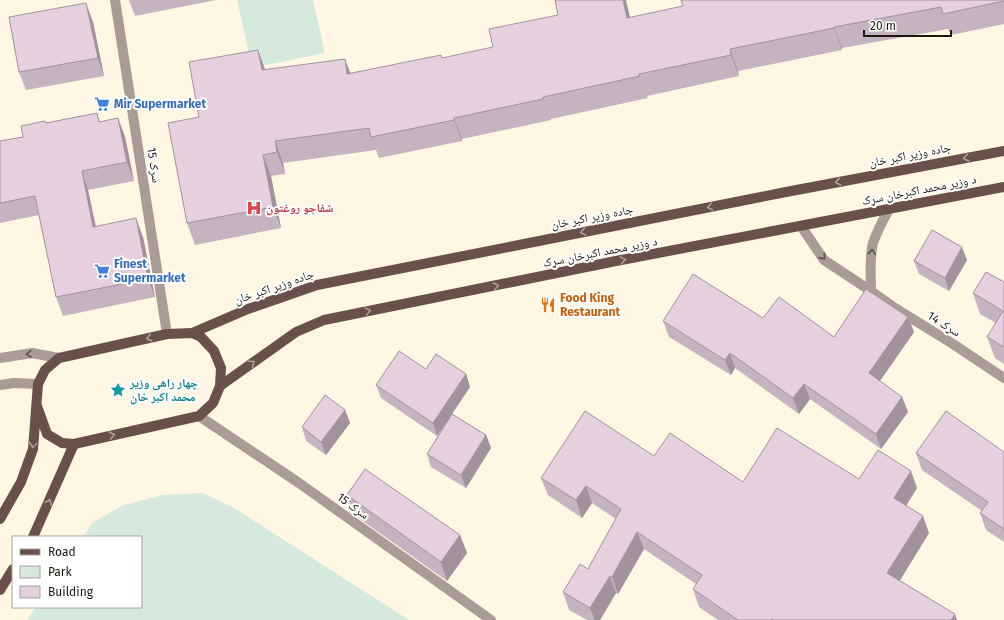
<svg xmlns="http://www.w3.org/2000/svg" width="1004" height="620" font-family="'Fira Sans','Noto Naskh Arabic',sans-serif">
<rect width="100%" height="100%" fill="#fff6e4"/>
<g fill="#d5eadd">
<polygon points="237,0 313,0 325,53 252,68"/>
<polygon points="202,493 231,506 409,620 27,620 36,607 141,607 141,537 83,537 93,522 124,505 163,495"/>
</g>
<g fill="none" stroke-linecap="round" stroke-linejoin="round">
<g stroke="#aa9b97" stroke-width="10">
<polyline points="115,0 167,334"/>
<polyline points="801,226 824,260 871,291 895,308 953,344 1004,378"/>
<path d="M871,291C871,275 869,258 873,243C877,231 883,220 889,209"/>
<polyline points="0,358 32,353 59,358"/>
<polyline points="0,385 14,383 38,384"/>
<polyline points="199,416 299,483 491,620"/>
</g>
<g stroke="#6a504a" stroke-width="10">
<polyline points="192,333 248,309 317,285 786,192 1004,151"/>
<polyline points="220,386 296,332 324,320 616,261 1004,187"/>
<polyline points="0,519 21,482 33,449 38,384 45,370 59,358 167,334 192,333 201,337 214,351 221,368 220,386 213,403 199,416 74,444 62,443 47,434 37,406"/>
<polyline points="33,537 74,444"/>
<polyline points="0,590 13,569"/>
</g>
</g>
<g fill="#c6b3c1">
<polygon points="129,0 216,0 135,16"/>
<polygon points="1004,0 1004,24 951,35 948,29 842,48 842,50 738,71 739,76 647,96 648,98 551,119 551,120 462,139 462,141 379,158 376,150 283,163 285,174 271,176 281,228 195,245 187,223 199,117 265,70 350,73 442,58 493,47 630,17"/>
<polygon points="93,22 104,76 26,90 19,72"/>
<polygon points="97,113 100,122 118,118 125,137 134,181 88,190 96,226 143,237 155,297 63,316 56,297 39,215 0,223 0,141 23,137 46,123"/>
<polygon points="967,260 949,291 919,274 914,261"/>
<polygon points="1004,282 1004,364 995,358 987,337 996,323 980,314 973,293"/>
<polygon points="908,317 914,332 880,381 902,397 908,412 881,449 810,399 799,414 735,368 731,375 669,337 663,321 763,318 834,337"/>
<polygon points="426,369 466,374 470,387 452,414 486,435 491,448 466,488 431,467 427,454 443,427 437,436 381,398 376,385"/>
<polygon points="345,410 350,423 326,455 306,441 302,427"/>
<polygon points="1004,452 1004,542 986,530 980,513 982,511 922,470 916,453"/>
<polygon points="654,456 743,482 859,479 917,488 906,506 929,533 900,580 957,620 718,620 699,607 693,589 696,584 644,549 618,594 616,593 600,620 587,620 569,610 563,592 588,569 616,519 592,503 582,518 548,495 541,478"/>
<polygon points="347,495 460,535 467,553 447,581 353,514"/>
</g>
<g fill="#a1929d">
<polygon points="623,0 626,0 635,40 627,18"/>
<polygon points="86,3 93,22 104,76 98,58"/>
<polygon points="834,27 842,48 842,50 834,28"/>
<polygon points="730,49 738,71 739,76 731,55"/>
<polygon points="258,50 266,72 262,70"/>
<polygon points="345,59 353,80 347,74"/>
<polygon points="118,118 125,137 134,181 127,162"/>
<polygon points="454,118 462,139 462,141 454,120"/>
<polygon points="275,141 283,163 285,174 277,152"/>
<polygon points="263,155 271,176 281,228 273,207"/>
<polygon points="82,171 88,190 99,245 93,227"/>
<polygon points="136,218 143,237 155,297 148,279"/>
<polygon points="962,247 967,260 949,291 945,278"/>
<polygon points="908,317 914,332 875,388 869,373"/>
<polygon points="730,353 735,368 731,375 725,360"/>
<polygon points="466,374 470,387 437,436 433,423"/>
<polygon points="804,384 810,399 799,414 793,398"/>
<polygon points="902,397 908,412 881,449 876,434"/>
<polygon points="345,410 350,423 326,455 321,442"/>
<polygon points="486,435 491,448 466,488 461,475"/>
<polygon points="911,471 917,488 900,515 894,498"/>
<polygon points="586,486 592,503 582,518 576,500"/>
<polygon points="923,516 929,533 894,590 887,573"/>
<polygon points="637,532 644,549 618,594 612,577"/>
<polygon points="460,535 467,553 447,581 441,562"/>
<polygon points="610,576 616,593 600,620 595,620 590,608"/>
<polygon points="955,614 957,620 951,620"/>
</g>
<g fill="#e6d0e0" stroke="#a1929d">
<polygon points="555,0 623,0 627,18 683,6 681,0 1004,0 1004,1 943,14 941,7 834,27 834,28 730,49 731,55 639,74 640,76 543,97 543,99 454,118 454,120 371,137 369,128 275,141 277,152 263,155 273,207 187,223 168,123 199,117 189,62 258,50 262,70 345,59 347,74 441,55 442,58 493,47 489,29 558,15"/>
<polygon points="86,3 98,58 19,72 9,17"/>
<polygon points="97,113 99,122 118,118 127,162 82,171 93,227 136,218 148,279 56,297 35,196 0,203 0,141 23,137 21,126 45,121 46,123"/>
<polygon points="932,230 962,247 945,278 914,261"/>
<polygon points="986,272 1004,282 1004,347 987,337 1003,311 973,293"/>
<polygon points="693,274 763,318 779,297 834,337 866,289 908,317 869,373 902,397 876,434 804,384 793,398 730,353 725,360 663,321"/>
<polygon points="399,351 426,369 436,354 466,374 433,423 376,385"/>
<polygon points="325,395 345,410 321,442 302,427"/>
<polygon points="585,411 654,456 670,433 743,482 777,428 859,479 878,450 911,471 894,498 923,516 887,573 955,614 951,620 774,620 772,619 772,620 738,620 693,589 702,575 637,532 612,577 610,576 590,608 563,592 580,564 588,569 621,509 586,486 576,500 541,478"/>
<polygon points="946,411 1004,452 1004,529 980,513 988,502 916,453"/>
<polygon points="452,414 486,435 461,475 427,454"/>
<polygon points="365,469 460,535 441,562 347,495"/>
</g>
<defs><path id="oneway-chevron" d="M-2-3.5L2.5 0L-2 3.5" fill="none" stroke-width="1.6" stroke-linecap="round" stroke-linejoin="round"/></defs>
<g stroke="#ad9f9b">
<use href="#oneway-chevron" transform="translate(966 158) rotate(169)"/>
<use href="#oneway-chevron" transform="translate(838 182) rotate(169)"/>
<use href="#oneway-chevron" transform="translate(710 207) rotate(169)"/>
<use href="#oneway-chevron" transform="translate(583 232) rotate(169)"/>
<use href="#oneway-chevron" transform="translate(623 260) rotate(-11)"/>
<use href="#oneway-chevron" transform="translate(496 286) rotate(-11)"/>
<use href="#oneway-chevron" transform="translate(368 311) rotate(-11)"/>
<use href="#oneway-chevron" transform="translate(149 338) rotate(167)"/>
<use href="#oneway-chevron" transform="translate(252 363) rotate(-35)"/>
<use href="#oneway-chevron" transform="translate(112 435) rotate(-13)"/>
<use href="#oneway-chevron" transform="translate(33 445) rotate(98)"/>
<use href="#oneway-chevron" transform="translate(49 502) rotate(-67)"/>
</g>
<g stroke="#5c534d">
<use href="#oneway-chevron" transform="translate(872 252) rotate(-84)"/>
<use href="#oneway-chevron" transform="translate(823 257) rotate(48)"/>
<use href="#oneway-chevron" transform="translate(29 354) rotate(177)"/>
</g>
<defs>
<g id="supermarket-bare" transform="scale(1.2)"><path d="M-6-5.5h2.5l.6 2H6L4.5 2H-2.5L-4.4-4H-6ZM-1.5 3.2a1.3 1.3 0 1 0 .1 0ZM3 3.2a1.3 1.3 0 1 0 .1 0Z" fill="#3f7fe0" stroke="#fff" stroke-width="2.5" paint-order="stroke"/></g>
<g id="hospital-bare" transform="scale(1.2)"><path d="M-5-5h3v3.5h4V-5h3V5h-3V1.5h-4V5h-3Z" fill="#e0444e" stroke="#fff" stroke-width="2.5" paint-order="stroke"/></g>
<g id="restaurant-bare" transform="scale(1.2)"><path d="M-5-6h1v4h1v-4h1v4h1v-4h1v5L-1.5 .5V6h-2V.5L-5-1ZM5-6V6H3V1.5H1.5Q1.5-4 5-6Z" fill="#e8710a" stroke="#fff" stroke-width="2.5" paint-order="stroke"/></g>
<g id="sight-bare" transform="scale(1.2)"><path d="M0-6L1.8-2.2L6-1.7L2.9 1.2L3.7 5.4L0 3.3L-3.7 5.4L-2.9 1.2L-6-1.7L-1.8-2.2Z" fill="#0f9aa8" stroke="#fff" stroke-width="2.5" paint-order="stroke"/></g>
</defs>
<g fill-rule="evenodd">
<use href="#supermarket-bare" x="102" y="104"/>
<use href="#hospital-bare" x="254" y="208"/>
<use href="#supermarket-bare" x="102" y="271"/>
<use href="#restaurant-bare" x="548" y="305"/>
<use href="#sight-bare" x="118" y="390"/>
</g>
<g text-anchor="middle" stroke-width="4" stroke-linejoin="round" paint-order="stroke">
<g font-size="12" font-weight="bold" fill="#366cbe" stroke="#fff" text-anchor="start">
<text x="114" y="108">Mir Supermarket</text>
<text x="114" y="268">Finest<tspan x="114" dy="14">Supermarket</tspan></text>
</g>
<g font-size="12" fill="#1c1810" stroke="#fff">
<text transform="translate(910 155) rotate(-11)" y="4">جاده وزیر اکبر خان</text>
<text transform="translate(154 165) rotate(81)" y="4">سرک 15</text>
<text transform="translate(919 190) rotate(-11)" y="4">د وزیر محمد اکبرخان سړک</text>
<text transform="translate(592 217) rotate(-11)" y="4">جاده وزیر اکبر خان</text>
<text transform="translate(600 252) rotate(-11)" y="4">د وزیر محمد اکبرخان سړک</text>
<text transform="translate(274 287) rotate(-19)" y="4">جاده وزیر اکبر خان</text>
<text transform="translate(944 324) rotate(32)" y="4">سرک 14</text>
<text transform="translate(353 506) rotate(36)" y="4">سرک 15</text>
</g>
<g font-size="12" font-weight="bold" fill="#be3a42" stroke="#fff" text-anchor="start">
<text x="266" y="212">شفاجو روغتون</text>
</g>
<g font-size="12" font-weight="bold" fill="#c56008" stroke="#fff" text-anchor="start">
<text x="560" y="302">Food King<tspan x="560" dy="14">Restaurant</tspan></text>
</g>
<g font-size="12" font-weight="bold" fill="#0d838f" stroke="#fff" text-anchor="start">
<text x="130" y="387">چهار راهی وزیر<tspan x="130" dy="14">محمد اکبر خان</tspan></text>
</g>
</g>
<rect x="12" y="536" width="130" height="72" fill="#ffffff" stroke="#a4a39f"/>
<rect x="20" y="549" width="20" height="6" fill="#6a504a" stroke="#a4a39f"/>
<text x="48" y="556" font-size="12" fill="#1c1810">Road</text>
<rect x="20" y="566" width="20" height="12" fill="#d5eadd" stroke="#a4a39f"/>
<text x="48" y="576" font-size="12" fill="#1c1810">Park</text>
<rect x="20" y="586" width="20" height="12" fill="#e6d0e0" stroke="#a4a39f"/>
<text x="48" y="596" font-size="12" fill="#1c1810">Building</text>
<path d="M864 30v6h87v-6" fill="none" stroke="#1c1810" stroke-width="2"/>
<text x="870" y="30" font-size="12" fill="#1c1810" stroke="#ffffff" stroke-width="3" paint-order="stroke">20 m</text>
</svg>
